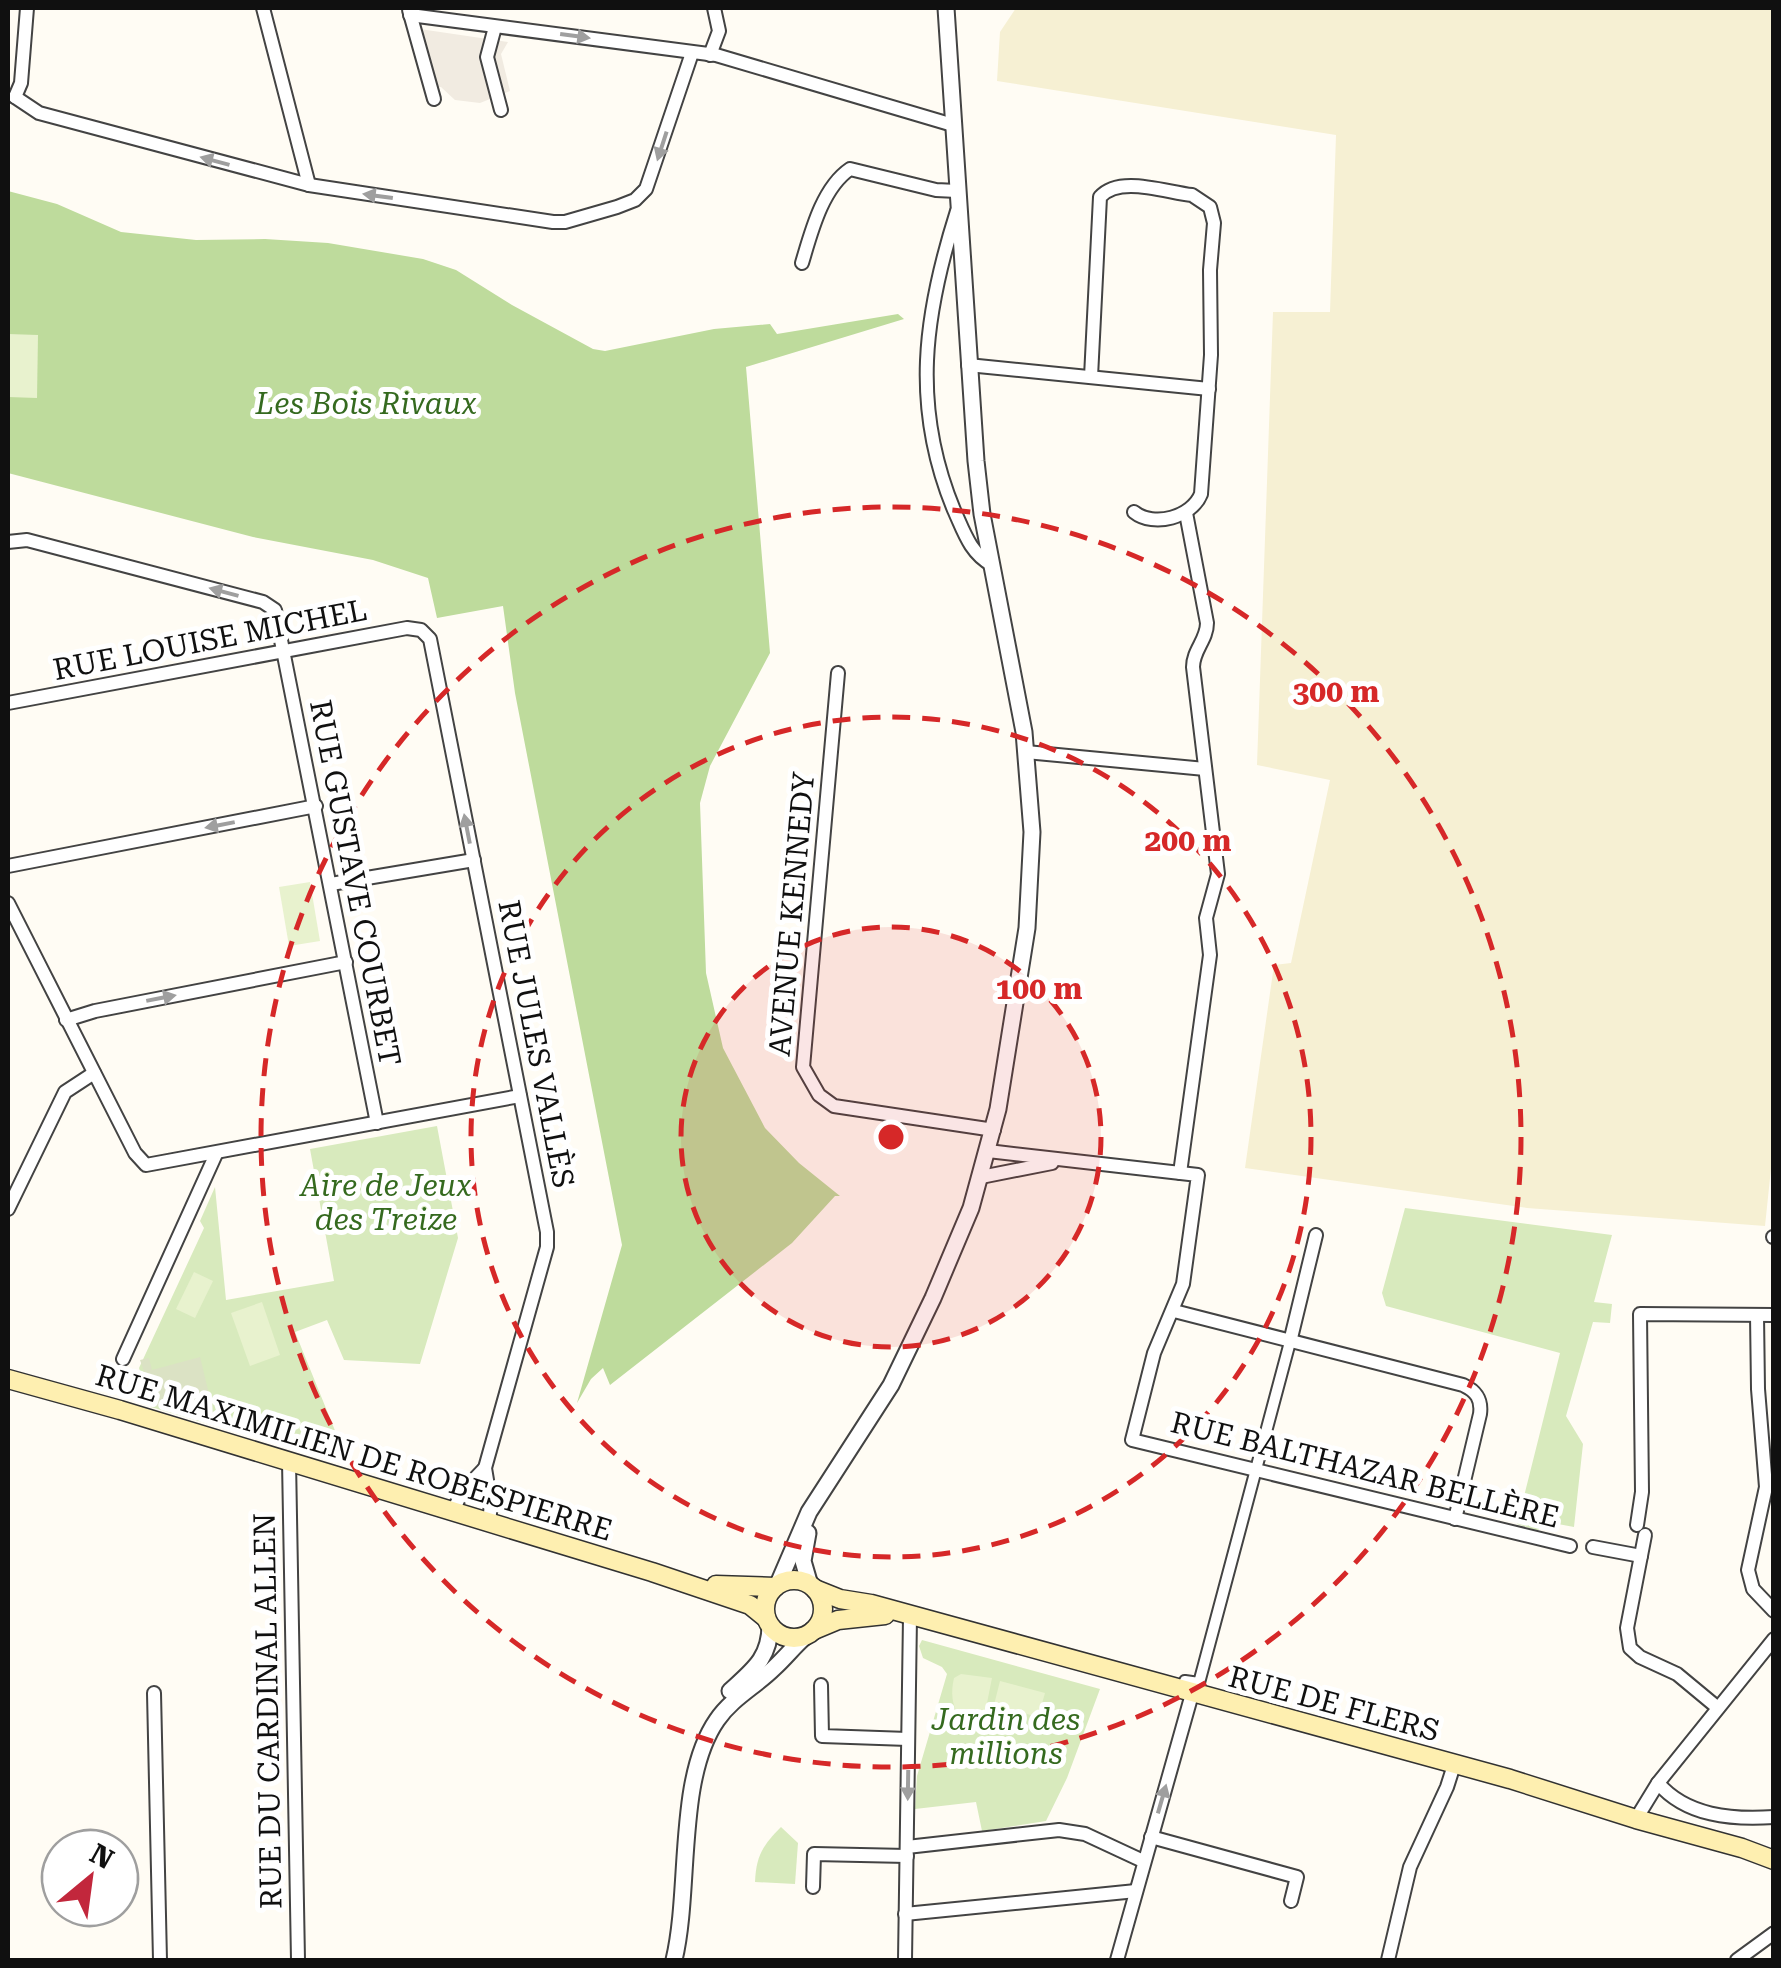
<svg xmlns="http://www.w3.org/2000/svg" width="1781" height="1968" font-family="'Roboto Serif',serif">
<rect width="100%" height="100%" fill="#fffcf4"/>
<polygon fill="#f6f0d3" points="1016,8 1773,8 1774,1140 1765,1226 1527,1208 1245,1168 1274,965 1291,963 1330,780 1257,765 1273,312 1330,312 1336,135 997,81 1000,32"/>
<g fill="#d8eabd">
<polygon points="437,1126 458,1238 420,1364 344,1360 327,1320 295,1332 349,1465 151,1407 139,1368 204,1228 200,1221 215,1187 226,1300 334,1281 310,1149"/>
<polygon points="1405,1208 1612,1235 1594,1302 1612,1304 1610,1323 1593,1322 1566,1416 1583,1444 1574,1527 1542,1521 1538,1531 1517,1524 1560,1353 1386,1306 1382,1293"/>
<polygon points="922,1640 1100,1689 1067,1778 1046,1821 982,1831 976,1802 915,1809 917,1776 947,1674 942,1667 923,1658 919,1646"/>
<path d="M781,1827L798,1843L795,1884L755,1882C756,1856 763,1845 781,1827Z"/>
</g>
<polygon fill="#bedb9c" points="8,191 57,204 121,232 196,240 265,239 328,243 423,259 456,270 512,305 593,349 605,351 714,329 770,324 777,334 898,314 904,319 746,367 770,653 710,766 700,803 706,973 723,1048 765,1128 799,1163 840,1196 835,1196 792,1243 610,1385 603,1368 591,1379 577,1403 622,1245 515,693 503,606 437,618 428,578 373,560 253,537 8,473"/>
<polygon fill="#dbe2c4" points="200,1357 216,1423 156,1406 140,1360 149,1358 152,1370"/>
<g fill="#e8f2ce">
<polygon points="8,334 38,335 37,398 8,397"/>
<polygon points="310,882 320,941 289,946 279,887"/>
<polygon points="194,1272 213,1281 195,1318 176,1309"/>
<polygon points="262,1302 280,1355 250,1366 231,1313"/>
<path d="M961,1674L992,1678L986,1708L1012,1716C978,1742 944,1720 954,1678Z"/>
<polygon points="1000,1681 1045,1693 1038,1717 994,1705"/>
</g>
<polygon fill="#f1ebe1" points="413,28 508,42 501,54 510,91 480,103 455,100 441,87 430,88"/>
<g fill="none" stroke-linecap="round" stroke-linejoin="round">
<g stroke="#434343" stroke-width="14">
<polyline id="pedestrian" points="1182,1690 1185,1681 1199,1683 1290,1342"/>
</g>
<g stroke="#434343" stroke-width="16">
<g id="minor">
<polyline points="263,8 309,185"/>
<polyline points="409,10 434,99"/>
<polyline points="410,15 716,55 953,125"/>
<polyline points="495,27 487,57 501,110"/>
<polyline points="710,55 719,31 714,8"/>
<polyline points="15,97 39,113 309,185 553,222 565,222 617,207 635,200 646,189 692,53"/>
<polyline points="15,97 21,83 27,8"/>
<path d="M957,211C924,315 911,406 954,510C964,532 970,553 992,565"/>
<path d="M802,263C811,233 822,188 850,169L936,190L957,191"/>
<polyline points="968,365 1209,389"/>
<path d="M1091,377L1100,197C1119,175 1165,192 1192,195L1210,207L1214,223L1210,270L1211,355L1201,494C1192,517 1154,528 1134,512"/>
<polyline points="8,542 27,540 263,602 275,610 377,1123"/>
<polyline points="838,673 803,1067 819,1095 834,1106 994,1130"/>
<polyline points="8,703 407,628 421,630 430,639 547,1232 547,1247 485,1468 491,1504 489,1522"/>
<polyline points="1026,752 1205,769"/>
<polyline points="8,866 316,806"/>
<polyline points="331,884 474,860"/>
<polyline points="8,903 135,1153 146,1165 520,1096"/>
<polyline points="66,1020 95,1011 346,962"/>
<polyline points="988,1151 1198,1175 1183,1284 1154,1353 1132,1440 1570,1546"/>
<path d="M1180,1173L1210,955L1206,918L1218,874L1193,667C1193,650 1207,640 1207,623L1186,513"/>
<polyline points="981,1177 1052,1163"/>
<polyline points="8,1209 65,1092 94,1073"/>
<polyline points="1773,1237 1774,1237"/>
<path d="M1174,1311L1463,1385C1476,1391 1482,1399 1480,1414L1455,1519"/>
<polyline points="1757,1315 1758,1389 1766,1487 1748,1570 1753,1589 1774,1611"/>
<polyline points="1290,1342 1316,1235"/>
<polyline points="123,1359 216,1154"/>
<polyline points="289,1461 298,1960"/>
<polyline points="453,1511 462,1492 485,1468"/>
<polyline points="1637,1525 1642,1492 1640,1314 1774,1315"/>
<polyline points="1645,1535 1627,1628 1630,1648 1640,1657 1677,1674 1718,1708"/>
<polyline points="1593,1547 1641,1556"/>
<polyline points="821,1685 822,1736 908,1739"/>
<polyline points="154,1693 160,1960"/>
<path d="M1658,1783C1686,1816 1732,1820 1774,1817"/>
<polyline points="1636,1819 1658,1783 1774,1639"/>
<polyline points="1151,1837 1297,1877 1291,1901"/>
<polyline points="907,1847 1059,1830 1085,1834 1143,1861"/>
<polyline points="813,1887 814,1854 907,1856"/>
<polyline points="905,1914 1136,1891"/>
<polyline points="905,1960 910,1617"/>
<polyline points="1117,1960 1192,1694"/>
<polyline points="1388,1960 1410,1867 1447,1787 1454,1765"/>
<polyline points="1737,1960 1774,1933"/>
</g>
</g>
<g stroke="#434343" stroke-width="19">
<g id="tertiary">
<polyline points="808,1533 803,1561 810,1585"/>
<polyline points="778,1584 809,1512 891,1385 933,1298 971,1208 998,1109 1027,928 1032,832 1024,732 982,514 976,461 946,8"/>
<path d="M730,1691C753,1670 770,1658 770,1625"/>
<path d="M674,1960C691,1889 676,1779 717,1720C732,1698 756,1686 774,1668C786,1657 795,1645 807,1635"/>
</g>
</g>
<g stroke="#323232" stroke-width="21">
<g id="secondary">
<polyline points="8,1379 120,1410 652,1572 750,1605 766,1618"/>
<circle cx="794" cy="1609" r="29"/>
<polyline points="716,1585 775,1587"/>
<polyline points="815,1589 840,1599 871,1604 1510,1779 1636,1819 1742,1848 1774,1860"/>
<polyline points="814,1630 838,1620 885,1615"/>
</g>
</g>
<use href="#pedestrian" stroke="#fff" stroke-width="10"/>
<use href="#minor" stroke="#fff" stroke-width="12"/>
<use href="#tertiary" stroke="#fff" stroke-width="15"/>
<use href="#secondary" stroke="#feefb0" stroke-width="18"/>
</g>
<defs><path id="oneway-solid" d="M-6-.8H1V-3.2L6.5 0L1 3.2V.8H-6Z" transform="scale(2.5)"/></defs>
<g fill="#9f9f9f">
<use href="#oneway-solid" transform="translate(575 36) rotate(8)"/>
<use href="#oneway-solid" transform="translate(662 146) rotate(108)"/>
<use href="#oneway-solid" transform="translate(215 161) rotate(-165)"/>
<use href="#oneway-solid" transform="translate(378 196) rotate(-172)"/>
<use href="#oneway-solid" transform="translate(224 592) rotate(-165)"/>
<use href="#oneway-solid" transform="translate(220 825) rotate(169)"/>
<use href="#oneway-solid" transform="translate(467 829) rotate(-101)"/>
<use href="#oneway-solid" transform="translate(161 998) rotate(-11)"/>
<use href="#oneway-solid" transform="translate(908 1785) rotate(91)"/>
<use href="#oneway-solid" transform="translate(1162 1799) rotate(-74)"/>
</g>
<circle cx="891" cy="1137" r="210" fill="#d62828" fill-opacity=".12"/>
<g fill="none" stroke="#d62828" stroke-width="5" stroke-dasharray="18 12">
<circle cx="891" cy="1137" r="210"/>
<circle cx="891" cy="1137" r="420"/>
<circle cx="891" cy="1137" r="630"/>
</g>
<g text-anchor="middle" stroke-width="10" stroke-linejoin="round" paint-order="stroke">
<g font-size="30" font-style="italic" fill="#356a1f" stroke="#fff">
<text x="366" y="414">Les Bois Rivaux</text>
<text x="386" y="1196">Aire de Jeux<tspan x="386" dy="34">des Treize</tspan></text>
<text x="1006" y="1730">Jardin des<tspan x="1006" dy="34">millions</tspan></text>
</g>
<g font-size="30" fill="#101010" stroke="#fff">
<text transform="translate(210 640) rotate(-11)" y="10">RUE LOUISE MICHEL</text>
<text transform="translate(355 883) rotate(79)" y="10">RUE GUSTAVE COURBET</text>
<text transform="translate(792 914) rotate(-85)" y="10">AVENUE KENNEDY</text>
<text transform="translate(536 1044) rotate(79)" y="10">RUE JULES VALLÈS</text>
<text transform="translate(354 1453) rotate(17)" y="10">RUE MAXIMILIEN DE ROBESPIERRE</text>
<text transform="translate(1365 1470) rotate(14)" y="10">RUE BALTHAZAR BELLÈRE</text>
<text transform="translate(1334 1704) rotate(15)" y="10">RUE DE FLERS</text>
<text transform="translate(268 1711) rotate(-91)" y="10">RUE DU CARDINAL ALLEN</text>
</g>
</g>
<circle cx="891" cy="1137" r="15" fill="#d62828" stroke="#fff" stroke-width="5"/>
<g font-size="30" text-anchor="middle" font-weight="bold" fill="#d62828" stroke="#fff" stroke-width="10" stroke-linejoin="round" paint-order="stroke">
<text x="1336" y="702">300 m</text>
<text x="1188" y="851">200 m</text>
<text x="1039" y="999">100 m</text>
</g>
<rect width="1781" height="1968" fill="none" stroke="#101010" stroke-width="20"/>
<g transform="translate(90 1878) rotate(29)"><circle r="48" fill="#ffffff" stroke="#9f9f9f" stroke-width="2.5"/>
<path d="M0-8L18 38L0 25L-18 38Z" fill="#c2273c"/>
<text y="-15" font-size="28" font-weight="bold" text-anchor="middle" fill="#101010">N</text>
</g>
</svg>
